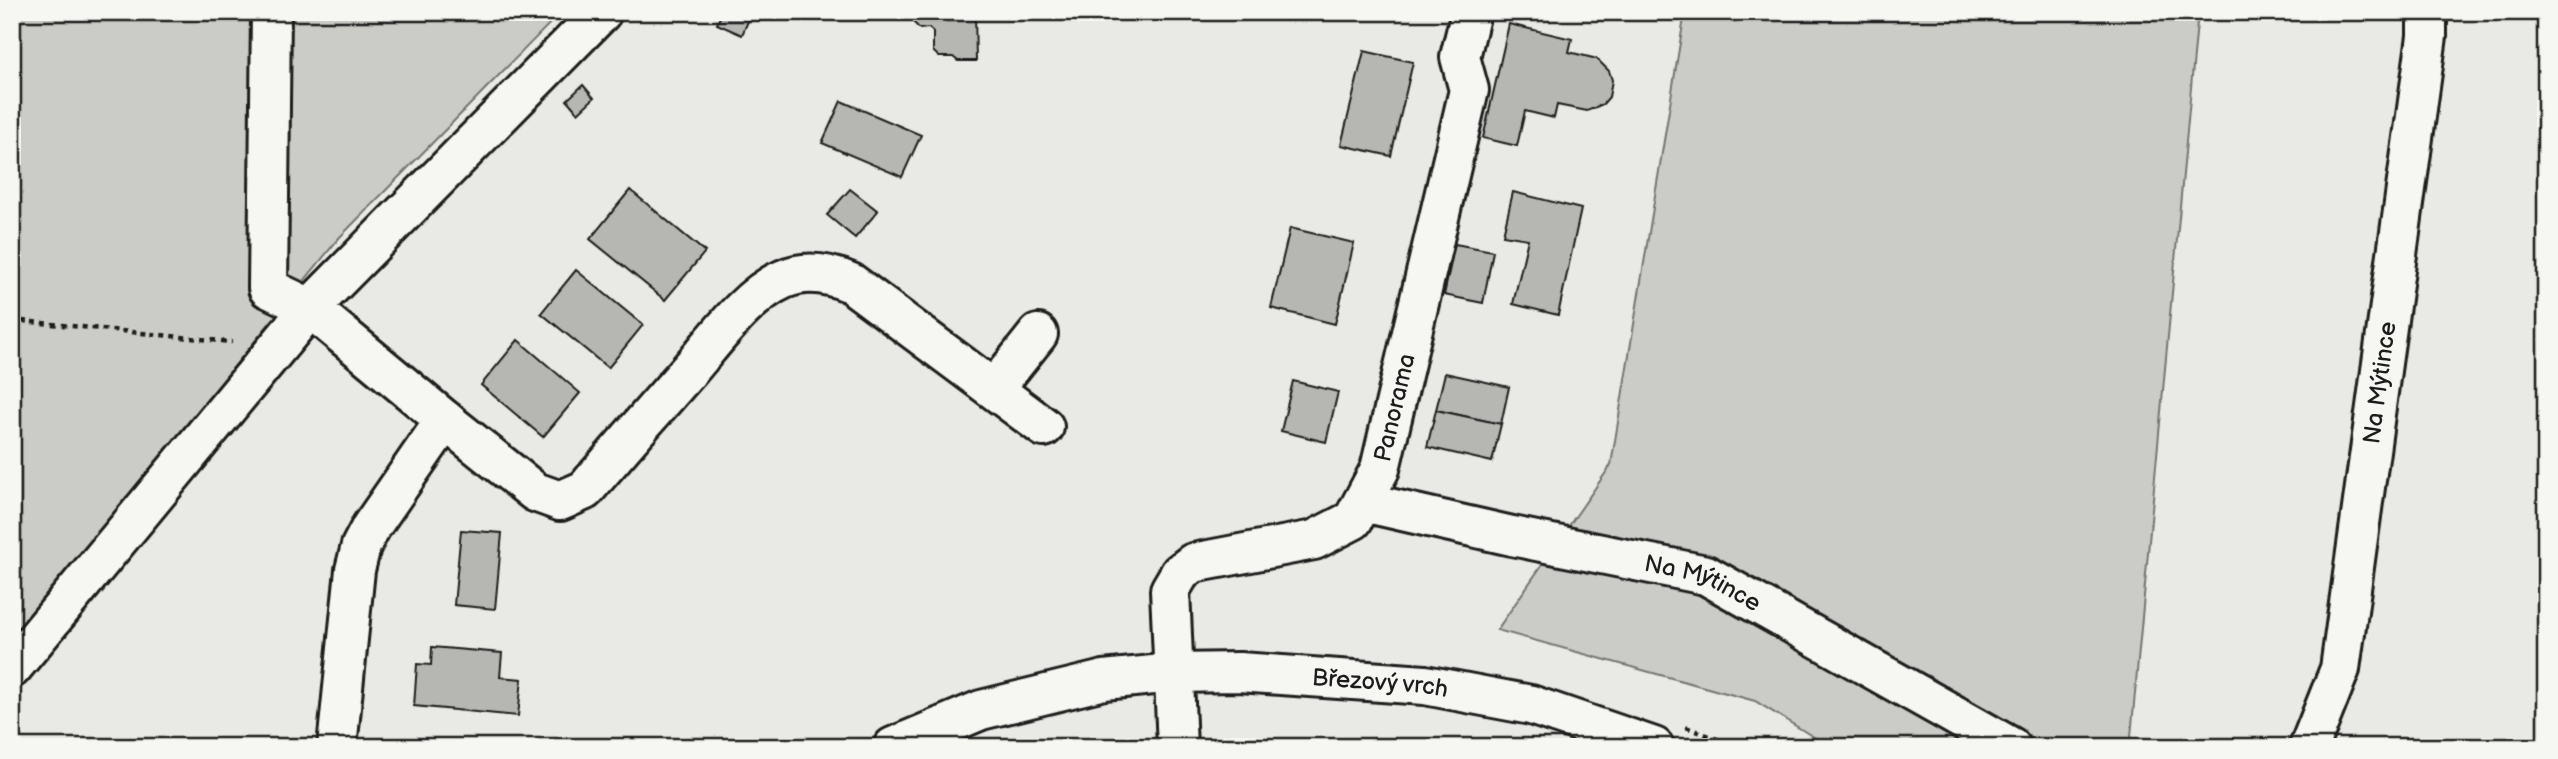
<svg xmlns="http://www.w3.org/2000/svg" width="2558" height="759" font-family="'Balsamiq Sans',sans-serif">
<rect width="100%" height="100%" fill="#e9e9e5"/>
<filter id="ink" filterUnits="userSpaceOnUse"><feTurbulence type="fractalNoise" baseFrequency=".0143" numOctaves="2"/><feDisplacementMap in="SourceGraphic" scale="14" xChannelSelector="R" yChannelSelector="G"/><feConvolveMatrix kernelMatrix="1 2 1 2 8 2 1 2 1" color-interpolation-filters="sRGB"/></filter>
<g filter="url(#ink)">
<g fill="#cbcbc7" stroke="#747472" stroke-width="2">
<polygon points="12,12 561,12 339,238 12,639"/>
<polygon points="1685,12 2198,12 2130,747 1830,747 1755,701 1497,630 1611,465"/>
</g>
<g fill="#b6b6b3" stroke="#1c1c1c" stroke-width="2">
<polygon points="722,12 752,12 742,35 717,24"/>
<polygon points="880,12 975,12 976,61 958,61 953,57 939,57 933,51 933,32 929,28 920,29 910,19 880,20"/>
<polygon points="1509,24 1572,39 1569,52 1597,59 1609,71 1612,80 1609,97 1603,104 1587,111 1557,105 1554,118 1525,111 1517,146 1483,138"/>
<polygon points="1364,51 1413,62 1391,156 1341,145"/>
<polygon points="583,85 594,98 578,113 567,100"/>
<polygon points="841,101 921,135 902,177 822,143"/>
<polygon points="850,189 878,211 855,238 827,215"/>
<polygon points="630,190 705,252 665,300 590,239"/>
<polygon points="1513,192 1581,209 1558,315 1513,304 1528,239 1503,235"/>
<polygon points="1290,228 1354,243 1335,324 1271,308"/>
<polygon points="1455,244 1493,251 1483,303 1444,295"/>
<polygon points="576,270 643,325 608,368 541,313"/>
<polygon points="518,340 580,393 543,437 481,385"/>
<polygon points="1445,373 1509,387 1501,424 1436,410"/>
<polygon points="1293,381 1338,392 1326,442 1281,431"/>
<polygon points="1436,410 1501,424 1492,462 1427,447"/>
<polygon points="461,530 502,533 495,609 454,605"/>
<polygon points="432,647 502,653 500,677 522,679 518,716 414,706 417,664 431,665"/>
</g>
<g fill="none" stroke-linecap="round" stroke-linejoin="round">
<g stroke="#1c1c1c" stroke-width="44">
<g id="minor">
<polyline points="271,12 268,288 310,308 445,420"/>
<polyline points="994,389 1038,334"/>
<path id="s1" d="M1363,502L1512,536L1706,575L2011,747"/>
<path d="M337,747L355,570L361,546L371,527L445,420L535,492L560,501L585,490C620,449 656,408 691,368C716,339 748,294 784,279C807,269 830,274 851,283L1044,427"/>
<path id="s2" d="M893,747L981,710L1104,680L1173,673L1239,672L1425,685L1531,705L1654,747"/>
<path id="s3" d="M1177,747L1170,590L1180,573L1193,563L1314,540L1353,520L1380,469L1469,90L1460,57L1471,12"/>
<path id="s4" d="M2309,747L2340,669L2427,36V12"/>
</g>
</g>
<g stroke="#1c1c1c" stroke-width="44">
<polyline id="tertiary" points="12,668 310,308 602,12"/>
</g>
<g stroke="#1c1c1c" stroke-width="4.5" stroke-dasharray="5 5" stroke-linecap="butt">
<polyline points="12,320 232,342"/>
<polyline points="1686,727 1738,747"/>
</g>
<use href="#minor" stroke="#f6f6f2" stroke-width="38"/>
<use href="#tertiary" stroke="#f6f6f2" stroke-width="38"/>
</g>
</g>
<g text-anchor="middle" stroke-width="5" stroke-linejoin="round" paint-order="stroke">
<g font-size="24" fill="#1c1c1c" stroke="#f6f6f2">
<text dy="8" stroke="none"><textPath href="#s4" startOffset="373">Na Mýtince</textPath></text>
<text dy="8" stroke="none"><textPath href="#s3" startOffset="481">Panorama</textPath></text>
<text dy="8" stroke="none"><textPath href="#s1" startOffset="350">Na Mýtince</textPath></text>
<text dy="8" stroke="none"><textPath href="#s2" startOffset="499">Březový vrch</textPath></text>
</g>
</g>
<rect width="2558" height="759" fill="none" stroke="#f6f6f2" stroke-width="42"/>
<rect x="21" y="21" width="2516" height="717" fill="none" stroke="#1c1c1c" stroke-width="2.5" filter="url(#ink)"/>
</svg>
